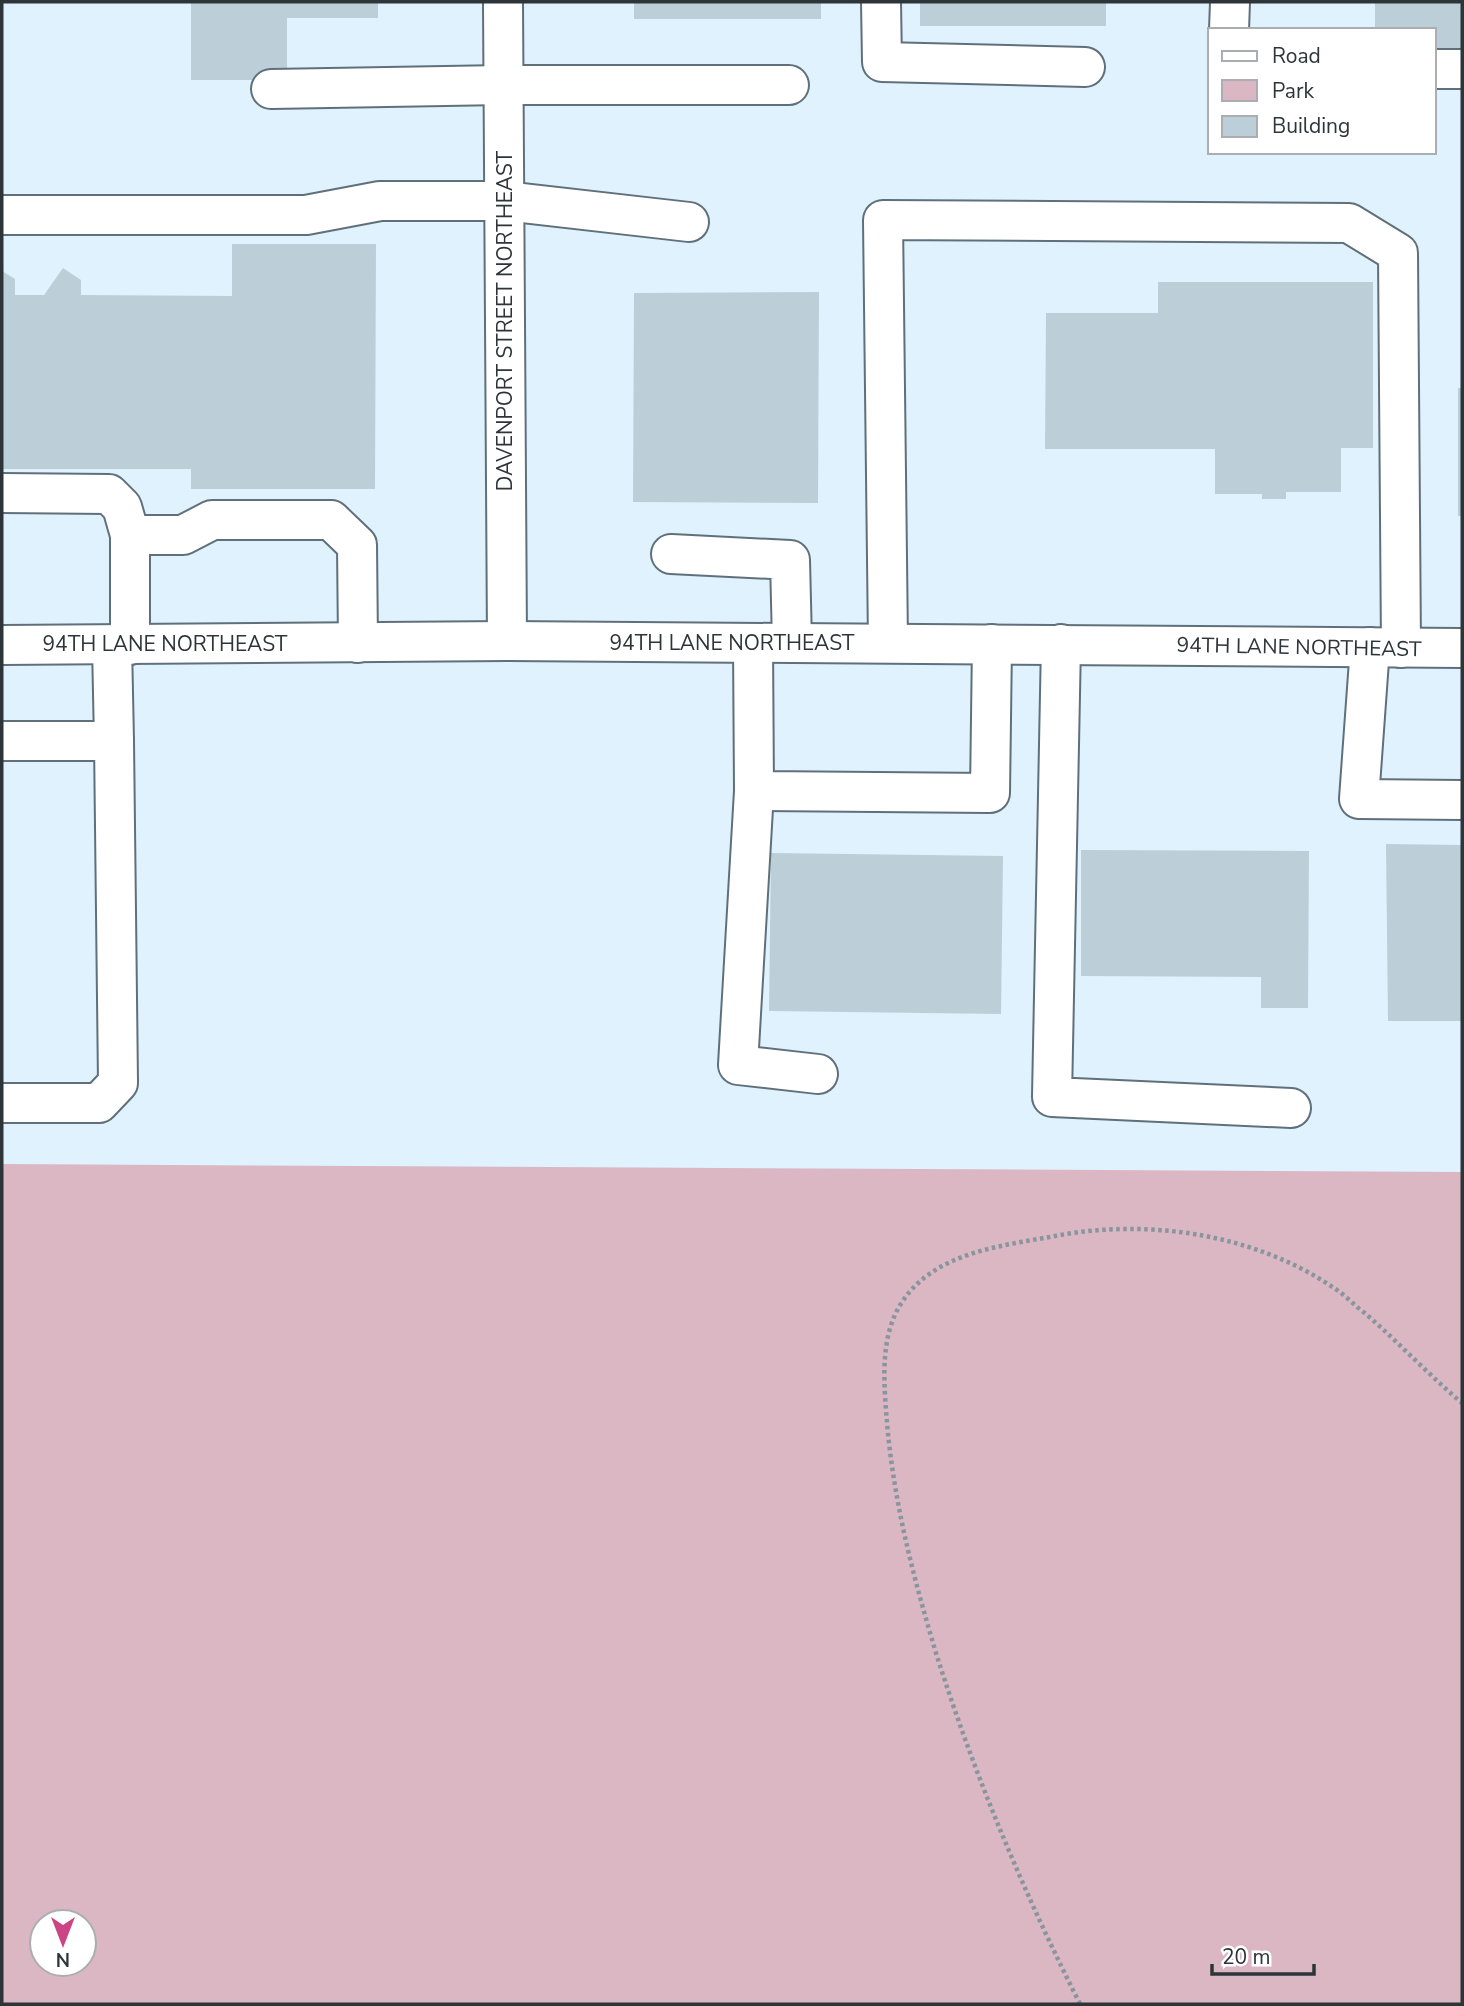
<svg xmlns="http://www.w3.org/2000/svg" width="1464" height="2006" font-family="'Nunito Sans',sans-serif">
<rect width="100%" height="100%" fill="#dff2fe"/>
<path fill="#dbb6c3" fill-rule="evenodd" d="M2,1164L1462,1172V2004H2ZM42,1922H84V1964H42Z"/>
<g fill="#bccfd9">
<polygon points="191,2 378,2 378,18 287,18 287,80 191,80"/>
<rect x="634" y="2" width="187" height="17"/>
<rect x="920" y="2" width="186" height="24"/>
<polygon points="1375,2 1462,2 1462,50 1434,49 1434,30 1375,30"/>
<polygon points="232,244 376,244 375,489 191,489 191,469 2,469 2,271 15,279 15,295 44,295 63,268 81,280 81,295 232,296"/>
<polygon points="1158,282 1373,282 1373,448 1341,448 1341,492 1286,492 1286,499 1262,499 1262,494 1215,494 1215,449 1045,449 1046,313 1158,313"/>
<polygon points="819,292 818,503 633,502 634,293"/>
<rect x="1458" y="388" width="4" height="128"/>
<polygon points="1386,844 1462,845 1462,1021 1388,1021"/>
<polygon points="1081,850 1309,851 1308,1008 1261,1008 1261,977 1081,976"/>
<polygon points="771,853 1003,856 1001,1014 769,1011"/>
</g>
<g fill="none" stroke-linecap="round" stroke-linejoin="round">
<g stroke="#60707a" stroke-width="42">
<g id="minor">
<polyline points="503,2 507,641"/>
<polyline points="881,2 882,62 1085,67"/>
<polyline points="1229,30 1230,2"/>
<polyline points="1434,69 1462,69"/>
<polyline points="271,89 503,85 789,85"/>
<polyline points="2,215 306,215 380,201 504,201 689,222"/>
<polyline points="2,493 109,494 122,507 130,535 183,535 212,520 331,520 357,545 358,643"/>
<polyline points="671,554 790,560 792,643"/>
<polyline points="753,643 754,791 990,793 992,644"/>
<polyline points="888,643 883,220 1349,223 1398,253 1401,648"/>
<polyline points="1061,644 1052,1097 1291,1108"/>
<polyline points="2,645 507,641 1462,648"/>
<polyline points="130,645 130,535"/>
<polyline points="1370,647 1359,799 1462,800"/>
<polyline points="2,741 114,741 112,645"/>
<polyline points="754,791 738,1065 818,1074"/>
<polyline points="2,1103 99,1103 118,1083 114,741"/>
</g>
</g>
<path stroke="#88959d" stroke-width="4.5" stroke-dasharray="3.5 3.5" stroke-linecap="butt" d="M1080,2004C1023,1891 974,1774 936,1653C913,1576 894,1503 887,1423C884,1384 879,1337 902,1302C935,1252 1001,1246 1055,1236C1148,1218 1255,1234 1334,1288C1345,1295 1355,1306 1366,1314C1399,1343 1429,1375 1462,1403"/>
<use href="#minor" stroke="#fff" stroke-width="38"/>
</g>
<g text-anchor="middle" stroke-width="6" stroke-linejoin="round" paint-order="stroke">
<g font-size="21" fill="#2d3539" stroke="#fff">
<text transform="translate(505 321) rotate(-90)" y="7">DAVENPORT STREET NORTHEAST</text>
<text x="732" y="650">94TH LANE NORTHEAST</text>
<text x="165" y="651">94TH LANE NORTHEAST</text>
<text transform="translate(1299 647) rotate(1)" y="7">94TH LANE NORTHEAST</text>
</g>
</g>
<rect width="1464" height="2006" fill="none" stroke="#2d3539" stroke-width="7"/>
<rect x="1208" y="28" width="228" height="126" fill="#ffffff" stroke="#abaeb0" stroke-width="2"/>
<rect x="1222" y="51" width="35" height="10" fill="#ffffff" stroke="#abaeb0" stroke-width="2"/>
<text x="1272" y="63" font-size="21" fill="#2d3539">Road</text>
<rect x="1222" y="80" width="35" height="21" fill="#dbb6c3" stroke="#abaeb0" stroke-width="2"/>
<text x="1272" y="98" font-size="21" fill="#2d3539">Park</text>
<rect x="1222" y="116" width="35" height="21" fill="#bccfd9" stroke="#abaeb0" stroke-width="2"/>
<text x="1272" y="133" font-size="21" fill="#2d3539">Building</text>
<g transform="translate(63 1943) rotate(180)"><circle r="33" fill="#ffffff" stroke="#abaeb0" stroke-width="2"/>
<path d="M0-5L12 26L0 18L-12 26Z" fill="#cb4484"/>
<text y="-10" font-size="19" font-weight="bold" text-anchor="middle" fill="#2d3539">N</text>
</g>
<path d="M1212 1964v10h102v-10" fill="none" stroke="#2d3539" stroke-width="3.5"/>
<text x="1222" y="1964" font-size="21" fill="#2d3539" stroke="#ffffff" stroke-width="5" paint-order="stroke">20 m</text>
</svg>
